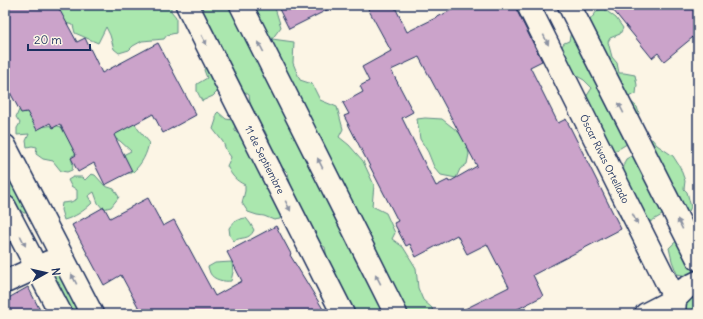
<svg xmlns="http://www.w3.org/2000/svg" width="703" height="319" font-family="Delius,sans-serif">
<rect width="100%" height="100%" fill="#fcf5e5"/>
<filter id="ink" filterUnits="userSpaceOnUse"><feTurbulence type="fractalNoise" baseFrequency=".025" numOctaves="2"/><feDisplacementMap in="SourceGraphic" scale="8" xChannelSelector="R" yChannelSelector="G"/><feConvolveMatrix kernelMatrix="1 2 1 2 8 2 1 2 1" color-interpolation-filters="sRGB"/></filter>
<g filter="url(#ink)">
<g fill="#aae7ae" stroke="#628b86">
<polygon points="55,5 171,5 171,11 176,17 176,33 167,35 164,39 142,41 133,46 129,50 119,53 114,49 110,35 106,27 98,43 75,33 73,25 61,22"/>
<polygon points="198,5 274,5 281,27 272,39 294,42 293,63 300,80 312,84 320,100 337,107 343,129 339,137 349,145 363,161 374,185 372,206 386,213 395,233 392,239 403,247 416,268 418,288 423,300 432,308 434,314 345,314 328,263 325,247 313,240 291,188 288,173 281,166 277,156 271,150 269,140 265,131 248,111 250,103 249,95 238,87 236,75 218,60"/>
<polygon points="604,9 616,18 623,28 620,34 610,38 608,42 612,57 617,63 619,73 624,73 635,75 637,85 636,94 630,96 628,99 637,107 639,113 630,142 617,150 590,154 586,97 592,88 584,80 577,76 570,70 560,49 564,43 569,41 571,31 589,21 598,10"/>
<polygon points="206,65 218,91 213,96 202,101 197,91 197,84 207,78 204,70"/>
<path d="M24,108L40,127L55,125L64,128L83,151L72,156C71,161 74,164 72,170L67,172L61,171L53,161L43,159L36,154L37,147L32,146L27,147L26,141L29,134L17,135V128L20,123L16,117L19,110Z"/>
<path d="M218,112L226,119L232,120L235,126V131L241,137L251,148L250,154L257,164L282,207L280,219L274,220L264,216L257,215L248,212L242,203L245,191V185C235,180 232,176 227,166L231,157L226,150L223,142L213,129L216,120V114Z"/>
<polygon points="425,118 442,119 461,134 467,145 469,154 467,164 460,169 456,178 441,175 434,167 428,152 420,139 417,119"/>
<polygon points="5,122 13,143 36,213 24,213 14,206 5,204"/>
<path d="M134,122L138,129L149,142C147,154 142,164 132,173H125L121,156L131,151L120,141L112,137L111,124Z"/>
<polygon points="652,139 657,145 673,156 680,167 685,181 684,189 687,192 691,207 685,219 668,218 662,215 643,226 633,230 626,226 619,215 617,202 623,177 624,163 626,159 637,153 644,141"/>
<path d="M91,174L95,175L105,186L114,189L119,197L111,207L103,209L98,203L94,192L88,196L92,203C84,211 75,217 64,220L61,210L62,203L71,202L77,199V190L71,186L68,180L73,177H82L85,180Z"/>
<path d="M246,218L250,223L254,230C249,241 241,236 234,241L230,236L229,228C234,221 238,219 246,218Z"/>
<polygon points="698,221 698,278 677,274 672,261 669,248 690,228 695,225"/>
<path d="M232,262L233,272L231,281C225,282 213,280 210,273C209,271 209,269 208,267L215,263Z"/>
<polygon points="59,266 98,314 63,314 51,272"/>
<polygon points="698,288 698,314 681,314 689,292"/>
</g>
<g fill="#cba3ca" stroke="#1b2f5e" fill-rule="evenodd">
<polygon points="5,5 57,5 77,42 85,38 102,73 158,43 196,115 163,133 153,114 114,135 132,171 105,185 94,163 78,172 71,158 76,155 60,124 53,128 50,123 37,130 27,112 21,113 5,83"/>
<polygon points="277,5 337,5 289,29"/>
<path d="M366,5H394L407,32L462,5H516L517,11L542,61L530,67L558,123L566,119L621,229L533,275L543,296L508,314H455L509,287L487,244L467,254L457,235L416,257L410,244L406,246L394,223L398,221L344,116L349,114L343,103L363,92L360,86L369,81L362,67L391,51ZM419,57L477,166L449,182L448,180L436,186L402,118L413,112L391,70Z"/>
<polygon points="609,5 698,5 698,33 664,61 658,53 652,58"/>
<polygon points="148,198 163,226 174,220 215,296 242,281 227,252 276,226 291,254 290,255 326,314 142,314 121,275 104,285 72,225 104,207 110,218"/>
<polygon points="28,287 42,314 5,314 5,300"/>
</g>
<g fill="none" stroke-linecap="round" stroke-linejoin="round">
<g stroke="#1b2f5e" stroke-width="25">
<g id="minor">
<path id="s1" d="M187,5L343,314"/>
<polyline points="241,5 396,314"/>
<path id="s2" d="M528,5L675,299L674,314"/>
<polyline points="569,5 698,259"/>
<polyline points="5,146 92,314"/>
<polyline points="5,207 61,314"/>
<polyline points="5,282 49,262"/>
</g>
</g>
<g stroke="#1b2f5e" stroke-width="25">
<polyline id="major" points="646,314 675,299 686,288 698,282"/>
</g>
<use href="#minor" stroke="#fcf5e5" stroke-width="22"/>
<use href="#major" stroke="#fcf5e5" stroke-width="22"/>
</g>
<defs><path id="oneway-solid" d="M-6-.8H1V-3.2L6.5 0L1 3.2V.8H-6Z"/></defs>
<g fill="#8c92a2">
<use href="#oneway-solid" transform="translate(204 40) rotate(63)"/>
<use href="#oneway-solid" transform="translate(546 40) rotate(64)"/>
<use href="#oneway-solid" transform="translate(261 47) rotate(-117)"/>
<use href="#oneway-solid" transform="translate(621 108) rotate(-117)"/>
<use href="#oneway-solid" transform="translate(320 163) rotate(-117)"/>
<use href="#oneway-solid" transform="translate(288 206) rotate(63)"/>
<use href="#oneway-solid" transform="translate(635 219) rotate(64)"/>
<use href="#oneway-solid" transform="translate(680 224) rotate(-117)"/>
<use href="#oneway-solid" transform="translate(23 241) rotate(63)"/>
<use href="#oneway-solid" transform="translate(74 279) rotate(-117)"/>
<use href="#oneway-solid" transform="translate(378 279) rotate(-117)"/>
</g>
</g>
<g text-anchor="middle" stroke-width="3" stroke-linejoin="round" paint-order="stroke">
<g font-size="10" fill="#1b2f5e" stroke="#fcf5e5">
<text dy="4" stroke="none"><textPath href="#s2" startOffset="172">Óscar Rivas Ortellado</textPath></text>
<text dy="4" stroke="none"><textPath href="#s1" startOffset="173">11 de Septiembre</textPath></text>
</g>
</g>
<rect width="703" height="319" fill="none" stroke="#fcf5e5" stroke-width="20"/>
<rect x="10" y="10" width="683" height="299" fill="none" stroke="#1b2f5e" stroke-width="1.5" filter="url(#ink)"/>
<g transform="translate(46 273) rotate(82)" stroke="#fcf5e5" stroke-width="3" paint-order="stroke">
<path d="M0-3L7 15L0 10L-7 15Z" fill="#1b2f5e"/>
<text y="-6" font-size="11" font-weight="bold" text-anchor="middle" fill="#1b2f5e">N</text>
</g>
<path d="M28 44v6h62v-6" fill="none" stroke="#1b2f5e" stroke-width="2"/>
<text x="34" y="44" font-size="12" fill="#1b2f5e" stroke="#fcf5e5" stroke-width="3" paint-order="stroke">20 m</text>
</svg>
